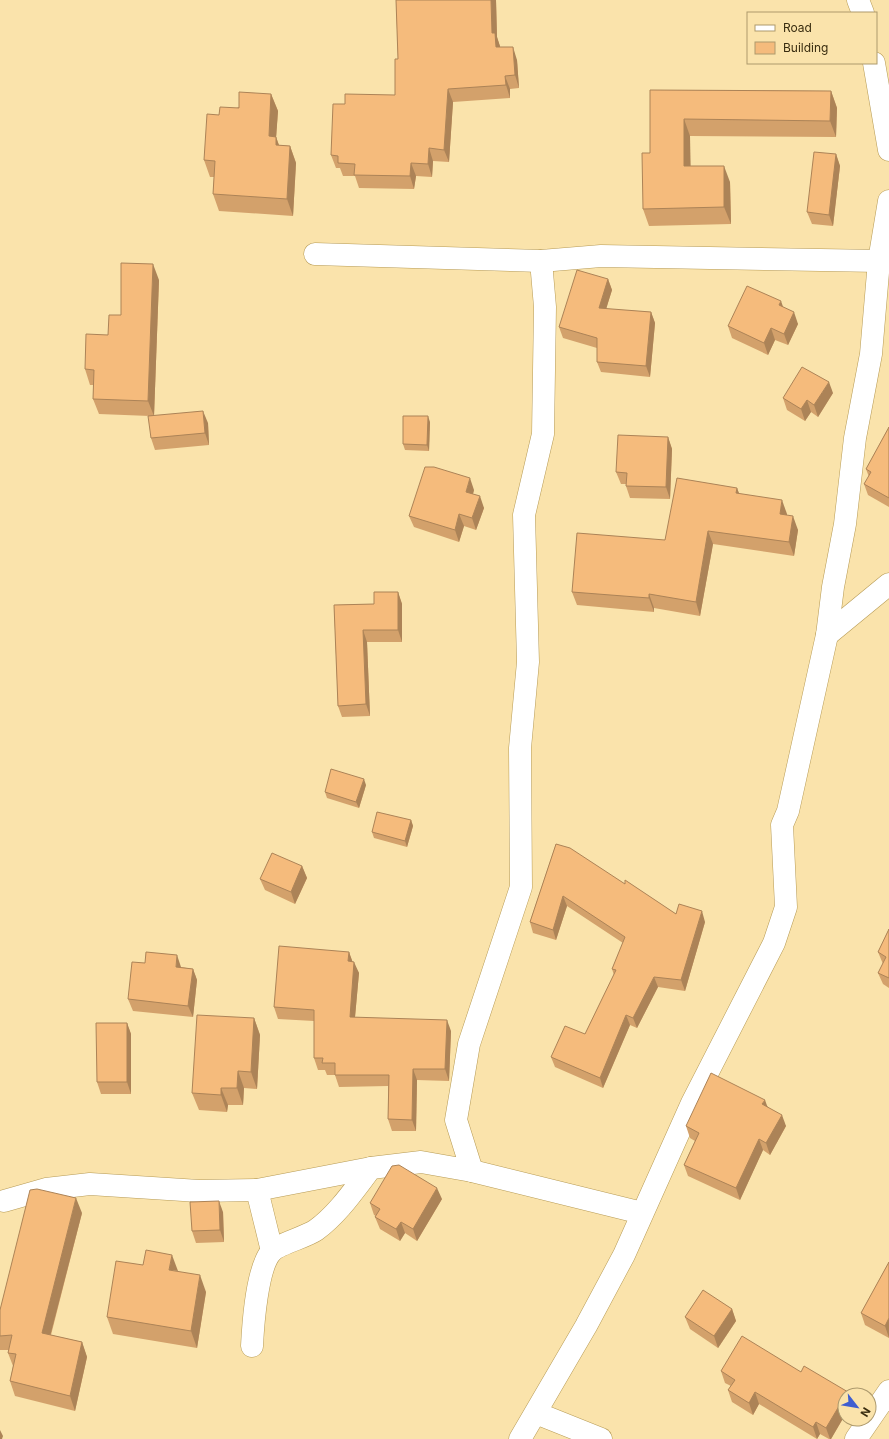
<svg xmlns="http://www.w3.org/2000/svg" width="889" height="1439" font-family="Inter,sans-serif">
<rect width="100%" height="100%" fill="#fae3ab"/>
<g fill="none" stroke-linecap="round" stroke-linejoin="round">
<g stroke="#b79b55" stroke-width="23">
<g id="minor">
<polyline points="858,0 863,13"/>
<polyline points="874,63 889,150"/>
<polyline points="315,254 541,261 601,256 879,261"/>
<polyline points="827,635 889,584"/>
<polyline points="472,1171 642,1213"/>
<polyline points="257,1190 272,1251"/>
<polyline points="4,1201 46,1189 90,1184 199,1191 257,1190 371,1168"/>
<path d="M252,1346C253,1326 257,1266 272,1251C279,1244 306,1237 316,1230C338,1214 354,1190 371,1168L421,1162L472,1171L456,1120L469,1044L521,887L520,748L528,662L524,515L543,434L545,307L541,261"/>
<polyline points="536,1413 601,1439"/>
<polyline points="520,1439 586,1326 624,1255 692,1103 774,943 786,907 782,825 788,811 827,635 833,587 845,524 855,438 871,354 879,261 889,201"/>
<polyline points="856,1439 889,1391"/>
</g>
</g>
<use href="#minor" stroke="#fff" stroke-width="22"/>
</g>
<g fill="#d3a16b">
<polygon points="396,0 496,0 497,37 500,47 517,60 519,88 510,89 510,98 453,102 449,162 433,161 432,177 416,176 414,189 359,188 355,176 343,176 340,168 336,168 331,155 345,104 395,95 398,59"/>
<polygon points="650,90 831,91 837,108 836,137 690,136 690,166 730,182 731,224 649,226 643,209 650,153"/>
<polygon points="271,94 278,111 276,137 279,145 290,146 296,163 293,216 219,211 213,194 214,177 210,177 204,160 219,115"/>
<polygon points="836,154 840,166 833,226 812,224 807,212"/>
<polygon points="608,279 612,290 606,309 651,312 655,323 650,377 601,372 597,362 597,348 563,338 559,327"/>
<polygon points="159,280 154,416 208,423 209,445 155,450 151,438 150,416 99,414 93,399 94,385 90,385 85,369 121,315"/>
<polygon points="783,307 798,324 788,345 775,340 768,355 732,338 728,326"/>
<polygon points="833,393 818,417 811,412 805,421 787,410 783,398"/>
<polygon points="430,422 429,451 405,450 403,444"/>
<polygon points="889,427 889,507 868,495 864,484 869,477 866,469"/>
<polygon points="668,437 672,449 670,499 630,498 626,486 626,484 621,484 616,472"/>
<polygon points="737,488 739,494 787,514 787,516 798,530 794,556 713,544 700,616 654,608 654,612 577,605 572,592 665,540"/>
<polygon points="474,490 473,494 484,508 476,530 464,526 459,542 414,527 409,516"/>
<polygon points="398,592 402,604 402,642 367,642 370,716 342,717 338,706 334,605 374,604"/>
<polygon points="366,785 359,808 327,798 325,792"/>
<polygon points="411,820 413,826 407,847 374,838 372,832"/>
<polygon points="556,844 676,914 705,922 685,991 658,987 637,1028 630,1025 603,1088 555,1067 551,1057 585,1034 614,975 612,969 623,943 567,906 556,940 533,933 530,922"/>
<polygon points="302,866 307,878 295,904 265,890 260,879"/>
<polygon points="889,929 889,988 883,984 878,973 883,964 878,952"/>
<polygon points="349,952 352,961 359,973 355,1017 451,1031 449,1081 417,1080 416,1131 392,1131 388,1119 388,1086 339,1087 335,1075 327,1075 325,1070 318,1070 314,1058 314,1021 278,1019 274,1007"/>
<polygon points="181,967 193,969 197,980 193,1017 133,1011 128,999"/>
<polygon points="254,1018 260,1035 257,1089 244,1088 243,1105 228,1105 227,1112 199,1110 192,1093"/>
<polygon points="127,1023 131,1034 131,1094 101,1094 97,1082"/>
<polygon points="767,1106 786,1126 770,1155 763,1150 740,1200 688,1176 684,1165 695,1141 690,1138 686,1126"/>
<polygon points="442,1199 417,1241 405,1233 400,1241 380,1229 375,1217 376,1216 374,1215 370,1203"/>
<polygon points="223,1212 224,1242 196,1243 192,1231"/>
<polygon points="82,1213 51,1335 82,1342 87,1357 75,1411 15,1396 10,1381 13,1366 8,1353 9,1350 0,1350 0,1310"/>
<polygon points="889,1262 889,1338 865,1325 861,1313"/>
<polygon points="178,1272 206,1292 197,1348 113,1334 107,1317"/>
<polygon points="732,1309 736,1321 718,1348 690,1329 685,1317"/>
<polygon points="721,1371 801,1372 848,1392 849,1395 845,1395 845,1415 831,1439 829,1439 820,1434 817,1439 759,1404 753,1415 732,1402 728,1390 731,1386 725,1383"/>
</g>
<g fill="#ac8357">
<polygon points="491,0 496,0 497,37 500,46 501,60 496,47 492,33"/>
<polygon points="513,47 517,60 519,88 515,75"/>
<polygon points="505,76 510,89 510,98 506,85"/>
<polygon points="448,89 453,102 449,162 444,150"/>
<polygon points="831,91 837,108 836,137 830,121"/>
<polygon points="271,94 278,111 275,153 269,136"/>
<polygon points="684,119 690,136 691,183 684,166"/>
<polygon points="276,137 282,154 276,145"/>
<polygon points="290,146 296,163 293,216 287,199"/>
<polygon points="429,148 433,161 432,177 428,164"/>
<polygon points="836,154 840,166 833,226 829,215"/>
<polygon points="411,163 416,176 414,189 410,176"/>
<polygon points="724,166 730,182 731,224 724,207"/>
<polygon points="153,264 159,280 154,416 148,401"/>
<polygon points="608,279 612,290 603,319 599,308"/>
<polygon points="781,301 785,312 779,305"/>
<polygon points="651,312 655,323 650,377 646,366"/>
<polygon points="794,312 798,324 788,345 784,334"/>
<polygon points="771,328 775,340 768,355 764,343"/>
<polygon points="829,382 833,393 818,417 814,405"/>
<polygon points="807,400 811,412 805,421 801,409"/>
<polygon points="203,411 208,423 209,445 205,433"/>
<polygon points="428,416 430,422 429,451 427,445"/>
<polygon points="668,437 672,449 670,499 666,487"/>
<polygon points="470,478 474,490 470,504 466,492"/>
<polygon points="737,488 742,501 736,493"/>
<polygon points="480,496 484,508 476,530 472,518"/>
<polygon points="782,500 787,514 784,528 780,514"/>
<polygon points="459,514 464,526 459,542 455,530"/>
<polygon points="793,516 798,530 794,556 789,542"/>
<polygon points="708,531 713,544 700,616 696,602"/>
<polygon points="398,592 402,604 402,642 398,630"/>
<polygon points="649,594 654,608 654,612 649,598"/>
<polygon points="363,630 367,642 370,716 366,704"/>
<polygon points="364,779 366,785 359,808 356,802"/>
<polygon points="411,820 413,826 407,847 405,841"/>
<polygon points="302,866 307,878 295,904 291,892"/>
<polygon points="563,896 567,906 556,940 553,930"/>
<polygon points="702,911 705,922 685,991 681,980"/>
<polygon points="349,952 353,963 348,961"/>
<polygon points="177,955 181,967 180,978 176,967"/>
<polygon points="354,962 359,973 354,1028 350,1017"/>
<polygon points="193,969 197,980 193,1017 188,1006"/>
<polygon points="654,977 658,987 637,1028 633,1018"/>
<polygon points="626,1015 630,1025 603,1088 600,1078"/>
<polygon points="254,1018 260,1035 257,1089 251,1072"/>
<polygon points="447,1020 451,1031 449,1081 445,1069"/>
<polygon points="127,1023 131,1034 131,1094 127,1082"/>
<polygon points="413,1069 417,1080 416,1131 412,1120"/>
<polygon points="238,1071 244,1088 243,1105 237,1088"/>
<polygon points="221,1088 228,1105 227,1112 221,1095"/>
<polygon points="765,1100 769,1111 762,1104"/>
<polygon points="782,1115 786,1126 770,1155 766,1143"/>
<polygon points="759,1139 763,1150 740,1200 736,1188"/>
<polygon points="437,1188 442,1199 417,1241 413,1229"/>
<polygon points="76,1198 82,1213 47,1348 42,1333"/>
<polygon points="219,1201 223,1212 224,1242 220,1230"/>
<polygon points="401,1222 405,1233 400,1241 396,1229"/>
<polygon points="172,1255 178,1271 169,1270"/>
<polygon points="200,1275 206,1292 197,1348 191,1331"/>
<polygon points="732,1309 736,1321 718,1348 714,1336"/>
<polygon points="889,1318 889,1338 885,1326"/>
<polygon points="82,1342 87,1357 75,1411 70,1396"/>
<polygon points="755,1392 759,1404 753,1415 749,1403"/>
<polygon points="845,1396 845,1415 831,1439 830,1439 826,1428"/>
<polygon points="816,1422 820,1434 817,1439 813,1427"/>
<polygon points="0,1430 3,1436 2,1439 0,1439"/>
</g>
<g fill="#f5bb7c" stroke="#ac8357">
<polygon points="396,0 491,0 492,33 495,33 496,47 513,47 515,75 505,76 506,85 448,89 444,150 429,148 428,164 411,163 410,176 354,175 355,164 338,163 338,156 331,155 333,104 345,104 345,94 395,95 395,59 398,59"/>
<polygon points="650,90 831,91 830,121 684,119 684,166 724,166 724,207 643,209 642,153 650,153"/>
<polygon points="239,92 271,94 269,136 276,137 276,145 290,146 287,199 213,194 215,161 204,160 207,114 219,115 220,107 239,108"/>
<polygon points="814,152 836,154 829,215 807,212"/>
<polygon points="121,263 153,264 148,401 93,399 94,370 85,369 86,334 108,335 109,315 121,315"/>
<polygon points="577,270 608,279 599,308 651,312 646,366 597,362 597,338 559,327"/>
<polygon points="747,286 781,301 779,305 794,312 784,334 771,328 764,343 728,326"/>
<polygon points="802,367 829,382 814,405 807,400 801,409 783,398"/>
<polygon points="203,411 205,433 151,438 148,416"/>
<polygon points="403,416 428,416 427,445 403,444"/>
<polygon points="889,427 889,498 864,484 871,472 866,469"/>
<polygon points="618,435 668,437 666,487 626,486 627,473 616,472"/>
<polygon points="425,467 434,467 470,478 466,492 480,496 472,518 459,514 455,530 409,516"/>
<polygon points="677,478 737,488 736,493 782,500 780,514 793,516 789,542 708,531 696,602 649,594 649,598 572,592 577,533 665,540"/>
<polygon points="374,592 398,592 398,630 363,630 366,704 338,706 334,605 374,604"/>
<polygon points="331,769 364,779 356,802 325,792"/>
<polygon points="377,812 411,820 405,841 372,832"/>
<polygon points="556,844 570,848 625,884 625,880 676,914 679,904 702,911 681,980 654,977 633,1018 626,1015 600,1078 551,1057 565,1026 585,1034 616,970 612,969 625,937 563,896 553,930 530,922"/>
<polygon points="272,853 302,866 291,892 260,879"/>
<polygon points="889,929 889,978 878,973 886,957 878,952"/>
<polygon points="279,946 349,952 348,961 354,962 350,1017 447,1020 445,1069 413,1069 412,1120 388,1119 389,1075 335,1075 335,1063 322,1063 323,1058 314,1058 314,1010 274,1007"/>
<polygon points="146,952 177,955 176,967 193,969 188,1006 128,999 132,962 145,963"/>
<polygon points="197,1015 254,1018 251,1072 238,1071 237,1088 221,1088 221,1095 192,1093"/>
<polygon points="96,1023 127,1023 127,1082 97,1082"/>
<polygon points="711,1073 765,1100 762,1104 782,1115 766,1143 759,1139 736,1188 684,1165 699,1133 686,1126"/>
<polygon points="399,1165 437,1188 413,1229 401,1222 396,1229 375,1217 380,1209 370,1203 392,1166"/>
<polygon points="37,1189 76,1198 42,1333 82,1342 70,1396 10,1381 16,1354 8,1353 12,1335 0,1336 0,1310 30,1190"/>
<polygon points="219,1201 220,1230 192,1231 190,1202"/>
<polygon points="146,1250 172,1255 169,1270 200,1275 191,1331 107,1317 116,1261 143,1265"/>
<polygon points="889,1262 889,1318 885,1326 861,1313"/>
<polygon points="703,1290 732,1309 714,1336 685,1317"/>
<polygon points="742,1336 801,1372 804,1366 848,1392 846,1395 845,1395 845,1396 826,1428 816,1422 813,1427 755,1392 749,1403 728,1390 735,1380 721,1371"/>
</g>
<rect x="747" y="12" width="130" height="52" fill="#fae3ab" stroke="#ad9a6d"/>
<rect x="755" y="25" width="20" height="6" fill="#ffffff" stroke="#ad9a6d"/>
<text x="783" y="32" font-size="12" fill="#392d10">Road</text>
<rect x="755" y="42" width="20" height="12" fill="#f5bb7c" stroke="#ad9a6d"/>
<text x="783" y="52" font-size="12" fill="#392d10">Building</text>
<g transform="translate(857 1407) rotate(121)"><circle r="19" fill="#fae3ab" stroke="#ad9a6d"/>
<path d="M0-3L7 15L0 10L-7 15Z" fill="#3f5ed0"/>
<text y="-6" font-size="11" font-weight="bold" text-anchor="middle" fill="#392d10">N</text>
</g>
</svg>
